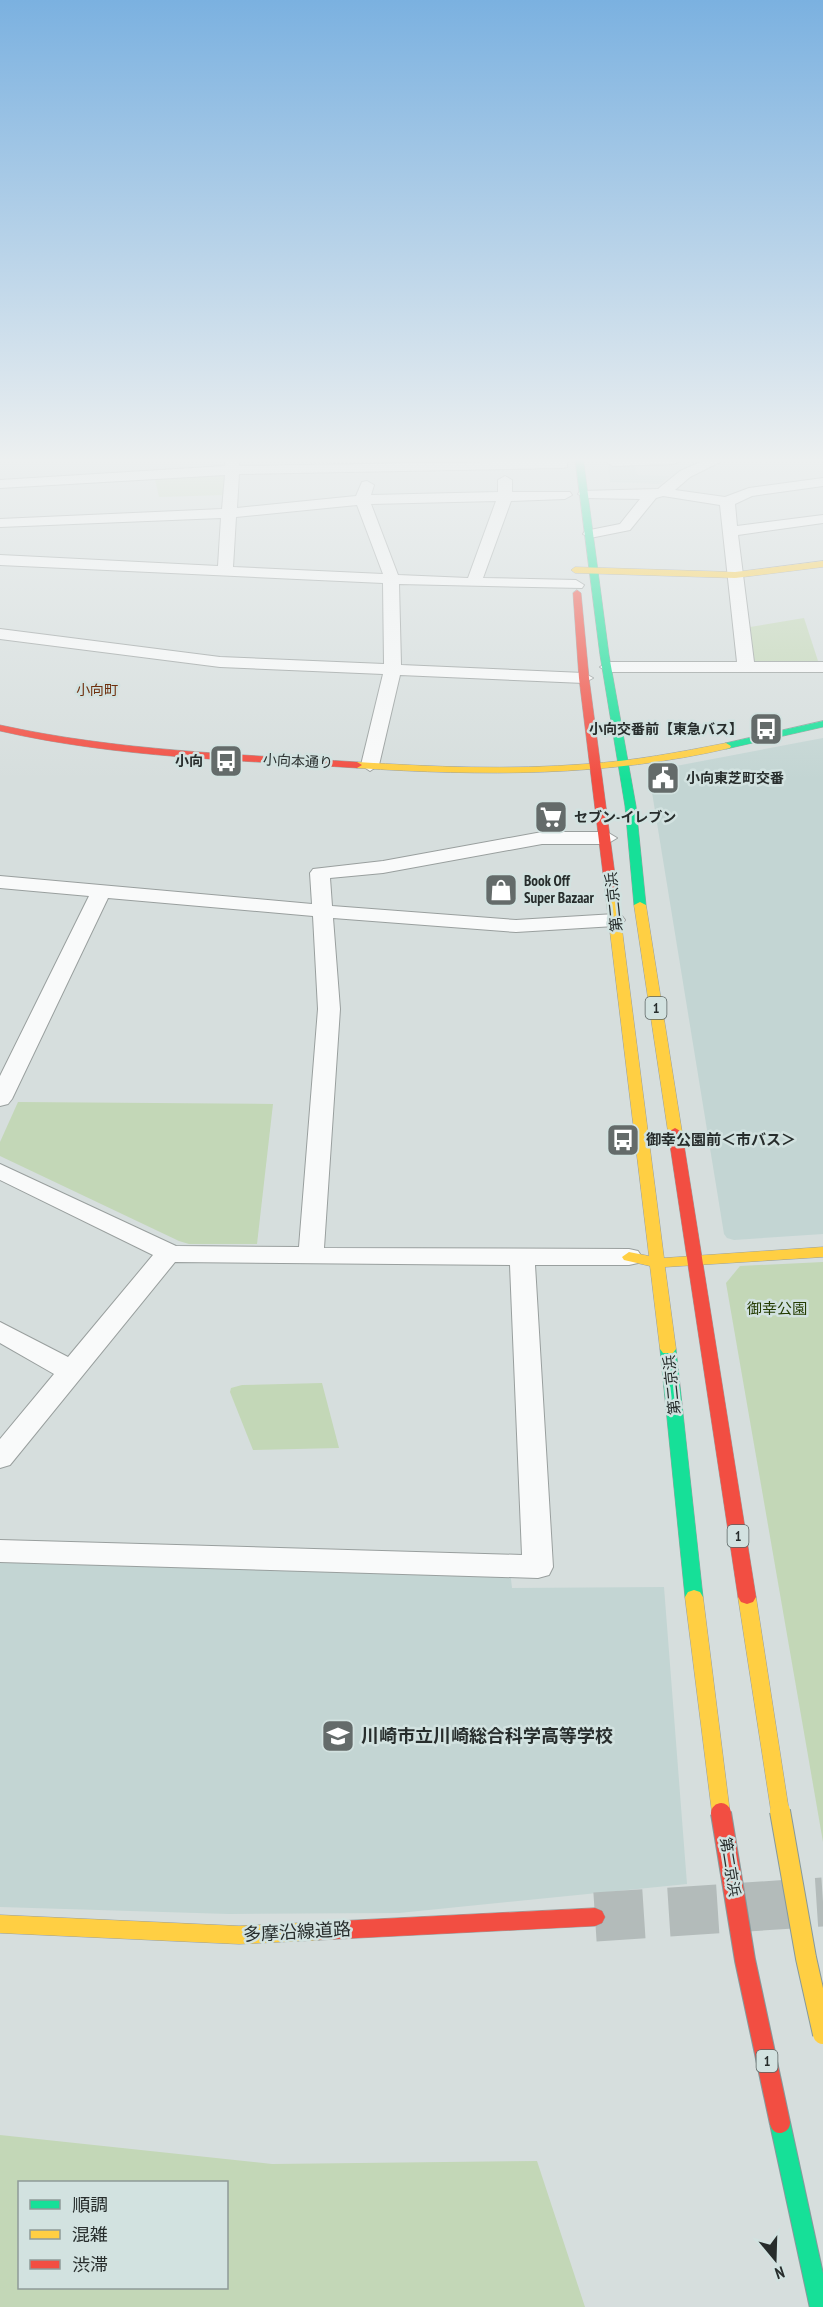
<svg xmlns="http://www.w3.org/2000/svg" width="823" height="2307" font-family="'PT Sans Narrow','Noto Sans JP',sans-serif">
<rect width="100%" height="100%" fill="#d6dedd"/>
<g fill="#c3d5d3">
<polygon points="635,463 637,475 670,476 660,484 610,482 608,464"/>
<polygon points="823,738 823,1234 734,1240 727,1238 724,1234 649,774 655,770"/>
<polygon points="0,1558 510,1571 512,1588 664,1587 687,1884 399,1913 229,1914 0,1907"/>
</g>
<g fill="#c3d7b7" fill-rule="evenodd">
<polygon points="228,472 226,495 159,497 154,475"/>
<polygon points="804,618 819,664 754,662 750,627"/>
<polygon points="18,1102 273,1104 257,1244 189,1244 179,1241 0,1156 0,1142"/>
<polygon points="823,1262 823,1842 726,1283 740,1266"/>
<polygon points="322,1383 339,1448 253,1450 230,1392 231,1388 242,1385"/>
<path d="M0,2135L272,2164L537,2161L585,2307H0ZM20,2182H226V2288H20Z"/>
</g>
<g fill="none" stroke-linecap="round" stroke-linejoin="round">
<polyline stroke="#b3bbba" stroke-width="49" stroke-dasharray="49 25" stroke-linecap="butt" points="595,1917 823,1902"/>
<g stroke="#999f9e" stroke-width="2">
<g id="street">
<path d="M226,457H240L239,466L567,461V467L562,468L239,474L237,508L356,496L362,482L367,481L374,485L371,495L498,492V480L505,476L512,480V492H570L572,495L565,499L511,501L483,578L576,580L584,585L582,588L399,584L401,665L584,673L593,678L584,683L400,675L379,765L370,771L361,765L383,674L220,667L0,639V629L220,657L384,664L383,583L0,565V555L218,566L221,518L0,527V519L222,509L225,475L0,488V480L225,466ZM496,501L468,578L398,575L371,504ZM357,505L383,574L233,567L236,517Z"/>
<polygon points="645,457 678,457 681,460 674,464 613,466 606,462 613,458"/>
<polygon points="712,457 730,457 690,477 675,490 725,497 749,488 823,478 823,486 752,496 735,504 737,526 823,515 823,523 738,535 754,662 823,662 823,672 608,672 600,667 608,662 737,662 720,505 663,496 656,498 630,530 590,538 583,534 585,531 620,524 640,499 585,498 578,494 580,491 658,489 680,471"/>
<polygon points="542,832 607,832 617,838 607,844 542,844 383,873 330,878 332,906 516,920 615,914 622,916 625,920 622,924 615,926 516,932 333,918 340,1009 324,1248 629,1249 638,1251 642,1257 638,1263 629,1265 535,1265 553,1567 549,1575 538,1578 0,1562 0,1540 522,1555 510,1265 175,1262 10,1465 0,1468 0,1439 54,1374 0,1343 0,1322 68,1357 153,1255 0,1180 0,1164 176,1246 299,1247 318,1009 313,916 108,898 12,1099 8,1104 0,1106 0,1076 89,896 0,888 0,876 312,904 310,873 313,869 383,861"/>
</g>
</g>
<g stroke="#999f9e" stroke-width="1">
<g id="fast">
<polygon points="575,457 583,457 609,655 636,806 646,905 640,908 634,905 625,806 600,655"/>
<polygon points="823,721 823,727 726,749 721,746 726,743"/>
<polygon points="668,1344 673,1345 676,1349 703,1597 700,1602 694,1604 688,1602 685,1597 660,1349 663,1345"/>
</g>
</g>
<g stroke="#999f9e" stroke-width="1">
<g id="slow">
<polygon points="823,561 823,567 735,578 575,573 571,570 575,567 735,572"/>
<path d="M726,743L731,746L730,748C607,777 482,776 357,768L352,765L357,762C433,767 509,770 586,764C633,761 680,752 726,743Z"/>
<polygon points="611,887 617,890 664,1258 823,1247 823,1257 665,1267 676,1349 673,1353 663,1353 660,1349 650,1266 624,1260 622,1257 629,1252 649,1256 605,890"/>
<polygon points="640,902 646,905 682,1132 675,1136 668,1132 634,905"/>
<polygon points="694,1590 700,1592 703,1597 730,1813 728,1819 721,1821 714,1819 712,1813 685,1597 688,1592"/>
<polygon points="747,1590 753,1592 756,1597 789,1811 787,1817 780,1819 773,1817 771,1811 738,1597 741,1592"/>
<polygon points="0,1915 239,1926 319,1922 326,1925 329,1931 326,1937 319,1940 239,1944 0,1933"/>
</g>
</g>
<g stroke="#999f9e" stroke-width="1">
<g id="jam">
<polygon points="577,590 581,593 589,678 617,890 611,893 605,890 579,678 573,593"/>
<path d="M0,725C118,751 237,754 357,762L362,765L357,768C237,760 118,758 0,731Z"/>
<polygon points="675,1128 682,1132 756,1597 753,1602 747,1604 741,1602 738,1597 668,1132"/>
<polygon points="595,1908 602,1911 605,1917 602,1923 595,1926 319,1940 312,1937 309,1931 312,1925 319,1922"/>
</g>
</g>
<use href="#street" fill="#f9fafa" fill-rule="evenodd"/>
<use href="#fast" fill="#16e098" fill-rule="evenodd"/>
<use href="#slow" fill="#ffcf43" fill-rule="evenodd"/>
<use href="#jam" fill="#f24e42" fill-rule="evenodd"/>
<g stroke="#87999b" stroke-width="22" stroke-linecap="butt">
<polyline id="fast-bridge" points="780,2123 820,2307"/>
</g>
<g stroke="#87999b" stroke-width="22" stroke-linecap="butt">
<polyline id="slow-bridge" points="780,1811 806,1958 823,2034"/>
</g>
<g stroke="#87999b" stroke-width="22" stroke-linecap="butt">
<polyline id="jam-bridge" points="721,1813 745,1960 780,2123"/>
</g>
<use href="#fast-bridge" stroke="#16e098" stroke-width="20"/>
<use href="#slow-bridge" stroke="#ffcf43" stroke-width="20"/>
<use href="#jam-bridge" stroke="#f24e42" stroke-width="20"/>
</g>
<linearGradient id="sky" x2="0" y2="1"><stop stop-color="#7bb1e0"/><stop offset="0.59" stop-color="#edf0f0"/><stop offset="1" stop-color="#edf0f0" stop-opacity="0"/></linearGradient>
<rect width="823" height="780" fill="url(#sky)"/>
<defs>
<g id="bus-square" transform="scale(1.725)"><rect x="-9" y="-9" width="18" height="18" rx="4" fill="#646b6a" stroke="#d2e2e0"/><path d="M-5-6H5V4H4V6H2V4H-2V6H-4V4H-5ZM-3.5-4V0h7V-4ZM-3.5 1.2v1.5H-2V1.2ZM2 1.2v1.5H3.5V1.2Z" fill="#fff"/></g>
<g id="civic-square" transform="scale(1.725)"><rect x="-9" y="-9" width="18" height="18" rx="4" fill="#646b6a" stroke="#d2e2e0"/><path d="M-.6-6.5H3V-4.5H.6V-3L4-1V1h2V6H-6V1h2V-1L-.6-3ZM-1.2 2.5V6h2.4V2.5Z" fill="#fff"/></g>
<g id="supermarket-square" transform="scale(1.725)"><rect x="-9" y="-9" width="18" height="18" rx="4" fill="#646b6a" stroke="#d2e2e0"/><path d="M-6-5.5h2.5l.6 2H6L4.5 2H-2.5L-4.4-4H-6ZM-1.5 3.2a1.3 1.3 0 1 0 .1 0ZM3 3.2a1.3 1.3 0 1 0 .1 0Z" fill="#fff"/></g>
<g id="shop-square" transform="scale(1.725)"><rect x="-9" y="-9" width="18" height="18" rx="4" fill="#646b6a" stroke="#d2e2e0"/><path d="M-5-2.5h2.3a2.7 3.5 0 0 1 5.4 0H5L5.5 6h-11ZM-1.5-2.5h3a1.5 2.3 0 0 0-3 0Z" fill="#fff"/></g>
<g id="school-square" transform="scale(1.725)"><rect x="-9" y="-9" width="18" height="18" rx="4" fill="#646b6a" stroke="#d2e2e0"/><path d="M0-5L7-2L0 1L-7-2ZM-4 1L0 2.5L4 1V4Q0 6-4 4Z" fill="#fff"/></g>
</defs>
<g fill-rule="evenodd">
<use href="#bus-square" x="766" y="729"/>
<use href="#bus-square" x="226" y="761"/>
<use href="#civic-square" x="663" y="778"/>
<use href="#supermarket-square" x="551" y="817"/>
<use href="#shop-square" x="501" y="890"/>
<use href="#bus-square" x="623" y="1140"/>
<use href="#school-square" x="338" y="1736"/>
</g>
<g text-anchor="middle" stroke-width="5" stroke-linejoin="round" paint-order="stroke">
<g font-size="14" fill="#6e2f0c" stroke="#d2e2e0">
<text x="97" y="695">小向町</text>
</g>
<g font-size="14" font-weight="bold" fill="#272d2c" stroke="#d2e2e0" text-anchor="end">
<text x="743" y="734">小向交番前【東急バス】</text>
<text x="203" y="766">小向</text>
<text x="686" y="783" text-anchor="start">小向東芝町交番</text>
<text x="574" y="822" text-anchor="start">セブン-イレブン</text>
</g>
<g font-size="14" fill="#272d2c" stroke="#d2e2e0">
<text transform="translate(298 761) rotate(3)" y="5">小向本通り</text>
</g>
<g fill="#d2e2e0" stroke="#5a6362" stroke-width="1.5">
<rect x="645.5" y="997" width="21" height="22" rx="4.5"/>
<rect x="727.5" y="1525" width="21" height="22" rx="4.5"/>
<rect x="756.5" y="2050" width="21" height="22" rx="4.5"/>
</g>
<g font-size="14" font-weight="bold" fill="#272d2c">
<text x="656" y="1013">1</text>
<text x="738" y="1541">1</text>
<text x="767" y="2066">1</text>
</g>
<g font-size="15" font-weight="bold" fill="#272d2c" stroke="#d2e2e0" text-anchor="start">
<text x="524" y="886">Book Off<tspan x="524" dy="17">Super Bazaar</tspan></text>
<text x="646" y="1145">御幸公園前＜市バス＞</text>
</g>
<g font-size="15" fill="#272d2c" stroke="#d2e2e0">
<text transform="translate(614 902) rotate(-96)" y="5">第二京浜</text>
<text transform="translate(672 1385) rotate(-96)" y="5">第二京浜</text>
<text transform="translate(730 1867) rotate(81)" y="5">第二京浜</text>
</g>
<g font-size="15" fill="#243c02" stroke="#d2e2e0">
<text x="777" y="1314">御幸公園</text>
</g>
<g font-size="18" font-weight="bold" fill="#272d2c" stroke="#d2e2e0" text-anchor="start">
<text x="361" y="1742">川崎市立川崎総合科学高等学校</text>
</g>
<g font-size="18" fill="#272d2c" stroke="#d2e2e0">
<text transform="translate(297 1932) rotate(-3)" y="6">多摩沿線道路</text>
</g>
</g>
<rect x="18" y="2181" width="210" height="108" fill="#d2e2e0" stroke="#8e9a98" stroke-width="1.5"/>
<rect x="30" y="2200" width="30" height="9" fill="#16e098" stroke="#8e9a98" stroke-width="1.5"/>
<text x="72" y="2211" font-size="18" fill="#272d2c">順調</text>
<rect x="30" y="2230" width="30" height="9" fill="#ffcf43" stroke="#8e9a98" stroke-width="1.5"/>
<text x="72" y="2241" font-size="18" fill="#272d2c">混雑</text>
<rect x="30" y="2260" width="30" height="9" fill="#f24e42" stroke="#8e9a98" stroke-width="1.5"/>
<text x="72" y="2271" font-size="18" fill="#272d2c">渋滞</text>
<g transform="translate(775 2259) rotate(161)" stroke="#d2e2e0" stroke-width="4.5" paint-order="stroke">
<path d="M0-4.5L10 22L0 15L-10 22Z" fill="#272d2c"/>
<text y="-9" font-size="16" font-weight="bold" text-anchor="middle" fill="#272d2c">N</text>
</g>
</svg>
